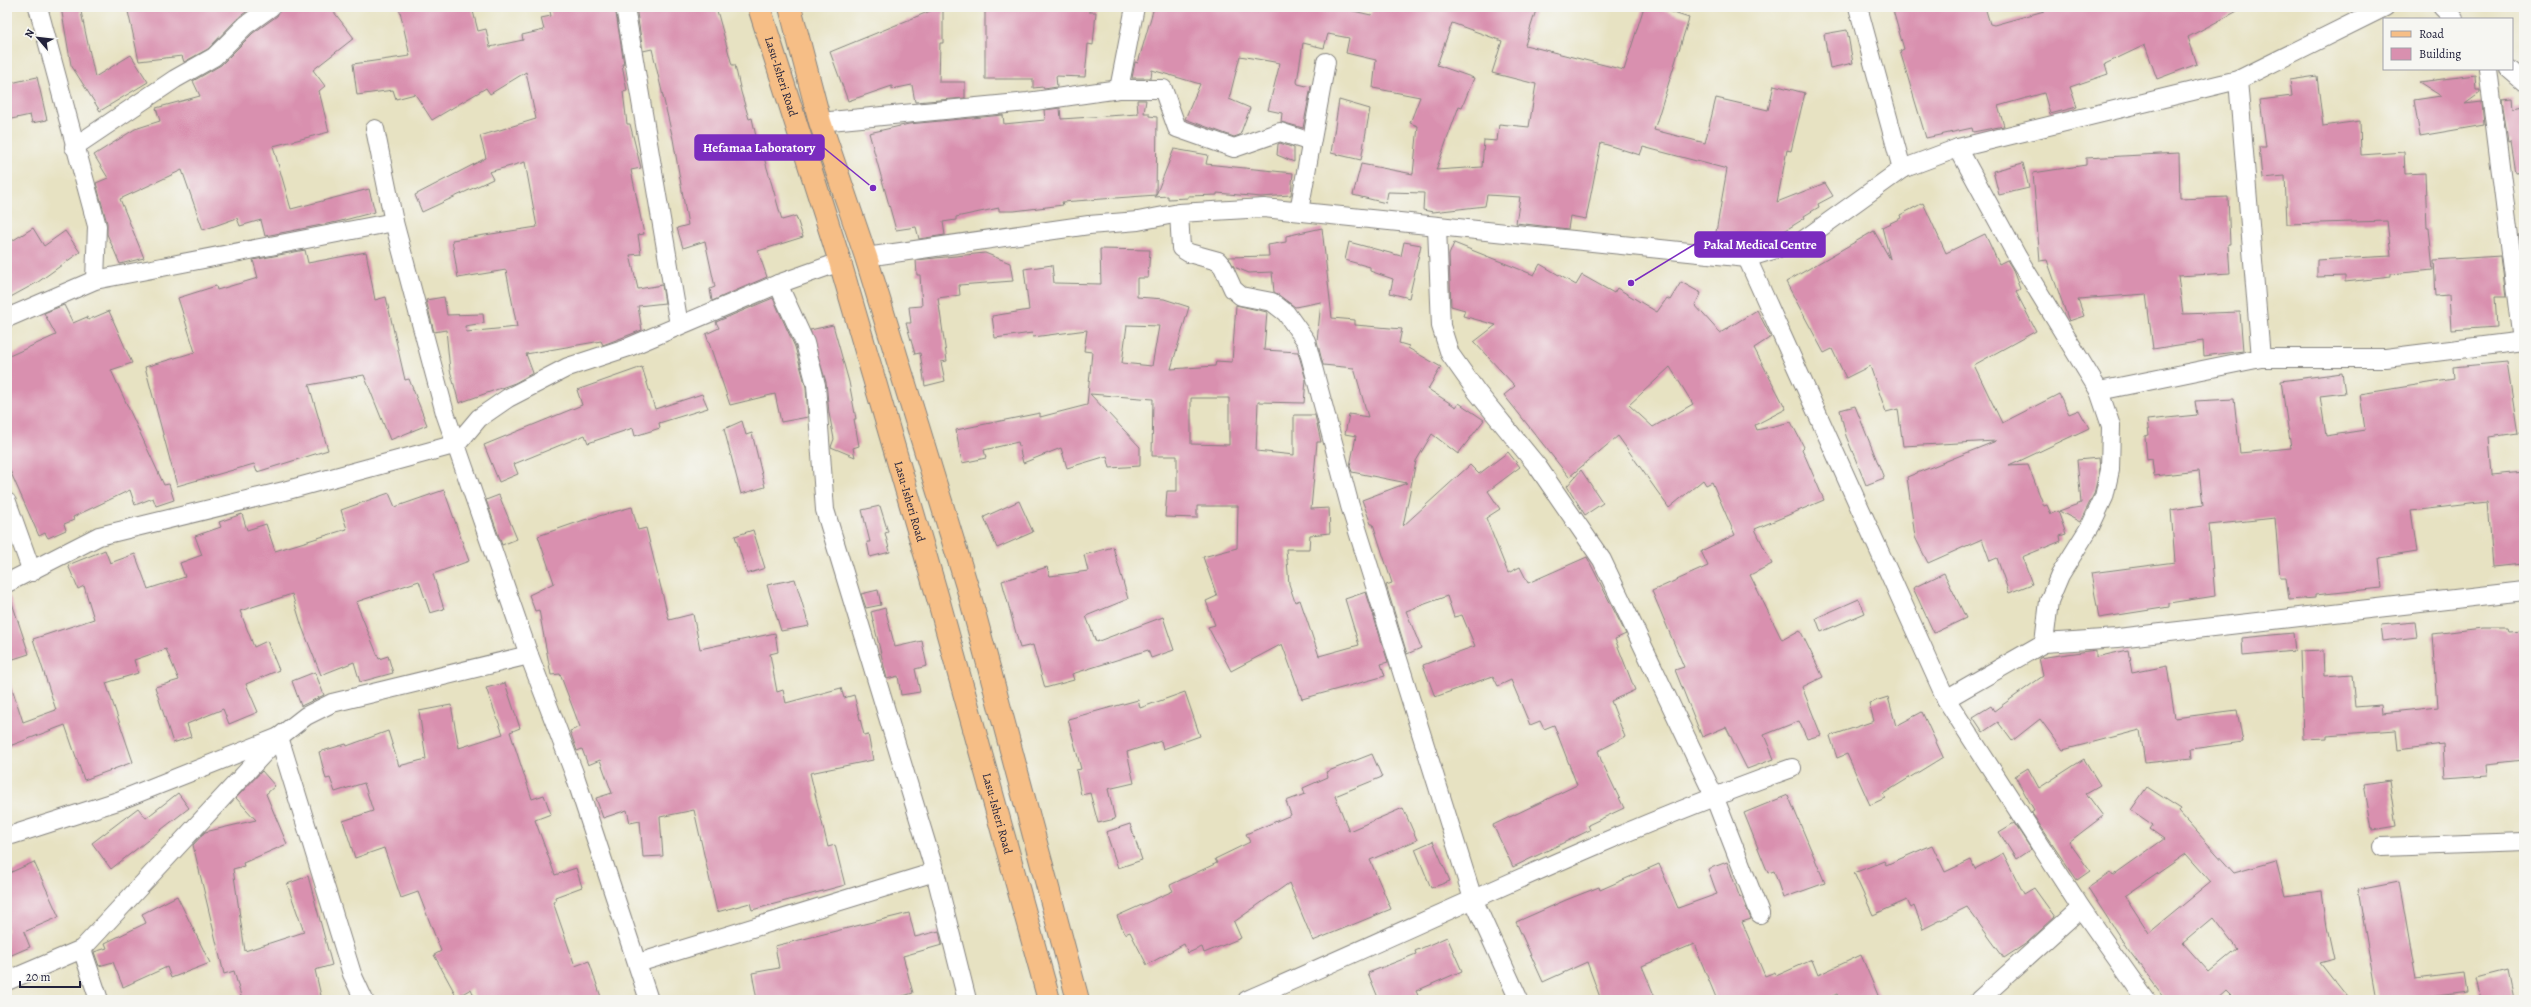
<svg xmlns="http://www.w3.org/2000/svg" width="2531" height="1007" font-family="Alegreya,serif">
<rect width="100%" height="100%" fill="#f6f6f2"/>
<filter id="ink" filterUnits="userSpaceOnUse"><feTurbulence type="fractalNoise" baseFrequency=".025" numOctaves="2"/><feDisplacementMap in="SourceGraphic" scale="8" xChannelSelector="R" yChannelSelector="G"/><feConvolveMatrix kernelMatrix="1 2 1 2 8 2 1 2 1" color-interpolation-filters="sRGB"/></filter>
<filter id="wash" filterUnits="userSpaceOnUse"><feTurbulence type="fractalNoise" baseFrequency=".012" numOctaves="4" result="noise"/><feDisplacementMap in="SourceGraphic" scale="16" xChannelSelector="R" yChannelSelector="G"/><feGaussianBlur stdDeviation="0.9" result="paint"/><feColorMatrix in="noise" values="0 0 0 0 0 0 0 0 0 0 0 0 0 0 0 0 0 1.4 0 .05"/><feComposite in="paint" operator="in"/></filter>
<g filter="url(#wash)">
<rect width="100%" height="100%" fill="#e7e2c2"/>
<g id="blocks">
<g fill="#d990af" fill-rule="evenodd">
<polygon points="61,7 80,7 95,77 131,55 148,82 100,111 71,65"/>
<polygon points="127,7 253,7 239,17 208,49 184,62 182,56 139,61"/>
<polygon points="281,7 330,7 354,38 313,70 325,86 319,91 329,132 273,146 291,209 369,189 375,212 337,222 265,236 261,220 240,226 237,218 203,230 182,170 120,199 144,258 120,264 107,234 107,223 96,183 108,178 94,155 135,129 160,121 156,108 200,96 193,81 221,65 253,33 277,16"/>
<polygon points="399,7 472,7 478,31 486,29 490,47 523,40 522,35 544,30 541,18 551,16 549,7 615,7 624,64 622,64 627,91 623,92 627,124 630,124 641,168 631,170 644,234 638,235 641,254 630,255 638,289 662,285 665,303 638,306 642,330 603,345 601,341 526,354 533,373 515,383 459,403 450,370 446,330 434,332 426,300 444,297 447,315 483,314 484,323 465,326 466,332 517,327 506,270 458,278 452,240 537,227 525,162 489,172 493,179 422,212 415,195 486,158 480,136 536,119 526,72 490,94 486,88 432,120 415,94 396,99 393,90 357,95 353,64 410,56"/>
<polygon points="636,7 716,7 732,65 735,65 741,92 749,119 752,118 757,141 759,140 782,220 796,216 803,237 758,251 767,277 712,301 710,289 715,287 705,241 683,248 677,228 688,225 673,139 652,49 643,51"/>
<polygon points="940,7 943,7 943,43 940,43 939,82 965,82 965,98 915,102 912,85 892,89 892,86 848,101 830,52"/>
<polygon points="985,7 1081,7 1089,8 1089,12 1096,12 1093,45 1088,44 1085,77 1056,76 1057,87 1044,89 1043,87 1033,88 1033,79 985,79"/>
<path d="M1154,7H1286L1306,9L1307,7H1336L1371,15L1373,7H1537L1525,45L1624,70L1644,7H1655L1689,18L1654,130L1705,143L1716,98L1768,110L1774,85L1805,93L1791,151L1787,150L1777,202L1825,183L1833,196L1818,204L1819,207L1804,216L1805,218L1770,240L1755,244L1715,238L1727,169L1643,147L1640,155L1601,143L1586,219L1570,216L1568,229L1516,223L1520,197L1487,195L1485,206L1433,212L1423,210L1424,193L1388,192L1386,203L1353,195L1361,164L1413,174L1418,126L1410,123L1420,97L1373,88L1376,60L1346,53L1349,38L1328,34L1324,48L1303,43L1297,82L1298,84L1311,87L1303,128L1281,122L1282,113L1268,110L1280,63L1240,56L1229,99L1250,108L1240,135L1234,137L1185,119L1200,84L1152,70L1151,78H1132L1135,62L1138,63ZM1452,23L1502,41L1492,73L1536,84L1529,127L1499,124L1497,141L1484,140L1482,167L1436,170L1459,106L1462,107L1474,78L1437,65Z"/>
<polygon points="1892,7 1985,7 1990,24 1994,25 2044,11 2042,7 2245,7 2188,37 2197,64 2157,79 2145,45 2105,64 2108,74 2070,87 2077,107 2050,114 2044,93 1998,106 2004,126 1973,132 1972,128 1926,138 1900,51 1904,49"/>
<polygon points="1847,30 1853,63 1830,68 1824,34"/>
<polygon points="2475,75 2476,90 2480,90 2480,93 2465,104 2482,102 2484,125 2420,136 2414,100 2441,96 2419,82"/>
<polygon points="2317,76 2323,126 2360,121 2361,155 2404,152 2405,174 2425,173 2427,228 2429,228 2433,270 2391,274 2391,277 2345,282 2345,276 2317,277 2317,260 2391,256 2387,221 2287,224 2285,176 2262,178 2259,147 2266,147 2260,100 2292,96 2290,80"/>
<polygon points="37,77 47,120 32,123 30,115 7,120 7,84"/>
<polygon points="2513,98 2514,108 2524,106 2524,172 2515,173 2510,141 2508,142 2502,99"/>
<polygon points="1137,100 1146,100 1144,113 1149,113 1149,116 1157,117 1156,195 1174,149 1208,155 1206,164 1293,173 1291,195 1261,197 1217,193 1217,195 1188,196 1188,198 1168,199 1168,196 1155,197 1156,195 1062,202 1063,205 1014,211 999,211 999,208 956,217 956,220 943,222 945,235 919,239 916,227 896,230 869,133 909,124 1003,115 1004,124 1045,120 1044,110 1060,108 1061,119 1138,114"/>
<polygon points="1339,100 1370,109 1361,160 1331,153"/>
<polygon points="1280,143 1294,148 1294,162 1277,155 1278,144"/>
<polygon points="2179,153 2180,199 2228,197 2230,244 2228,244 2230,273 2178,276 2183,314 2240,312 2243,351 2204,356 2203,341 2153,349 2146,294 2078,299 2084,316 2069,321 2047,260 2040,261 2033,173 2086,165 2086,158"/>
<polygon points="2023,163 2029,188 1999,195 1993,171"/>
<polygon points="1923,203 1946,253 1985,234 1999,264 2007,260 2012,268 2020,289 2016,292 2036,331 1974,365 2002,423 2059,394 2069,414 2079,410 2089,428 2009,466 2028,465 2044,506 2047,505 2051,514 2058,511 2066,534 2060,536 2061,541 2022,557 2032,584 2009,593 1997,558 1990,561 1982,539 1928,563 1915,537 1907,477 1996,441 1903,446 1898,409 1886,412 1870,366 1846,378 1832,349 1824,353 1786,282 1874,231 1890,259 1882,227 1901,218 1900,215"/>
<polygon points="33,228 44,246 65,231 80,252 38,282 7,299 7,244"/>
<polygon points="1322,228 1332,318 1355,320 1355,325 1402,329 1399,343 1409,346 1408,348 1441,367 1428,389 1456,407 1459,403 1484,420 1458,454 1432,434 1416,461 1403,526 1470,465 1479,474 1508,452 1520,467 1488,491 1500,509 1486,518 1508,573 1520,567 1528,583 1587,557 1626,634 1615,639 1635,690 1611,701 1625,737 1598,751 1601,760 1624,808 1588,825 1590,830 1513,867 1493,825 1577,785 1554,725 1544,729 1540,721 1530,725 1511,680 1498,686 1493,676 1435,697 1423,665 1475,646 1462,615 1454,617 1447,596 1406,611 1421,648 1407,654 1386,585 1392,583 1373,524 1371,524 1362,500 1407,483 1352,472 1350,466 1356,436 1345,434 1349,414 1368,417 1354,368 1323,365 1317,341 1321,302 1295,307 1274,292 1272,272 1249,273 1234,267 1228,257 1269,256 1268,245 1286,242 1286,236"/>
<polygon points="1349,242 1401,256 1404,242 1421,245 1409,298 1390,293 1393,279 1370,271 1370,267 1345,260"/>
<path d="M1454,243L1534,275L1540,264L1576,285L1582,275L1614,293L1617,288L1657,312L1667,298L1670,300L1681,282L1701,293L1695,305L1720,333L1757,310L1771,337L1754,348L1786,409L1755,425L1757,430L1791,422L1804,447L1802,449L1824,500L1755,529L1772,564L1750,575L1782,640L1800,630L1823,677L1802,687L1821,735L1807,739L1799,721L1764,735L1774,759L1747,769L1726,727L1702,737L1675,670L1684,667L1652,591L1708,566L1701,551L1735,535L1712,482L1706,485L1703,480L1669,508L1618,436L1569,477L1504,395L1515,386L1474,342L1496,325L1463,316L1465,310L1451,306L1449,255ZM1670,367L1693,404L1653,427L1629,405Z"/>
<path d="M1100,249L1150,250L1148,278H1137V297L1164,299L1189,307L1171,369L1215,366L1216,361L1232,362L1236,305L1267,312L1264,350L1298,352L1306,380L1304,403L1258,402L1256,451L1294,455V415H1315L1321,442H1317L1311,509L1329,508L1330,533L1310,535L1309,549H1286L1289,584L1295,602L1300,600L1319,656L1359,645L1345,599L1366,592L1388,662L1381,664L1385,676L1302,699L1282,644L1231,671L1208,627L1215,625L1206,601L1217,596L1203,557L1237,548L1238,506H1197V518L1165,517L1167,491H1177V456H1152L1153,399L1090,394L1140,447V466L1110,468L1107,456L1067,468L1061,448L1023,463L1018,442L984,450L986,458L962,463L956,430L1040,413V417L1087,405L1092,352L1084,351L1087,330L1033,337L1032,333L995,338L992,316L1029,310L1024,269L1052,265L1054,283L1101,284ZM1127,325L1159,326L1152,366L1122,363ZM1191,398H1229V445L1191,444Z"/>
<polygon points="305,250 308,263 366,252 375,300 386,297 405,380 409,379 427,425 390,440 364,375 309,385 328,450 257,472 254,464 177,486 145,367 195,352 178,298 216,286 217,290 258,278 253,260"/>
<polygon points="985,253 1010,263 1013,281 959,285 960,295 938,298 947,361 941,362 945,381 925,386 920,353 915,354 906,323 911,323 909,307 922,306 920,275 917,275 916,260"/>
<polygon points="2501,256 2506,297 2495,297 2497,327 2451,330 2449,295 2436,296 2434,260"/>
<polygon points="773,298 795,347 806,387 808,417 781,422 775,394 730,405 706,334 719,328 716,322"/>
<polygon points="64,305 73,323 87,317 88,320 109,311 132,363 111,370 164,485 169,484 174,500 156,506 153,498 135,505 130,490 73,517 74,520 64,524 66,530 48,538 45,533 39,536 7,464 7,357 56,335 44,313"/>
<polygon points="833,325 849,382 856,419 854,419 859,446 853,448 855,457 831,447 834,439 829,413 826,382 810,330"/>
<polygon points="2507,362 2518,433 2489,437 2492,475 2524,472 2524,564 2492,567 2487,502 2411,511 2417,552 2379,558 2382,588 2315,595 2315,598 2289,600 2286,578 2280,578 2275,518 2209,525 2215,596 2169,603 2169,607 2099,618 2091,573 2175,562 2171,510 2203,505 2199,471 2154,476 2152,459 2147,460 2145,436 2149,435 2147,420 2197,415 2195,401 2234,399 2240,453 2291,448 2281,381 2342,373 2345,393 2320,396 2326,436 2365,430 2360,394 2454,379 2453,367"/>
<polygon points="642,367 655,409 702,394 708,408 659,423 660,428 635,436 633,428 588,443 585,435 514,464 518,474 499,482 484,445 582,405 577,390"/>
<polygon points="1855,406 1884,478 1866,485 1846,436 1840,410"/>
<polygon points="742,421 746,435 752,433 765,487 741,494 724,429"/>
<polygon points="2099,458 2100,469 2094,494 2080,522 2059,511 2081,503 2077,460"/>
<polygon points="1581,470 1603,503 1585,515 1567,486"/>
<polygon points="444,490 469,561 433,574 444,609 430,613 419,581 356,602 379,659 388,656 393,673 360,682 354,662 321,675 302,627 292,594 240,611 254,647 267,641 279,670 246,684 258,712 229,724 223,709 187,724 191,737 173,743 155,687 179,680 166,649 134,660 138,673 106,683 133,762 84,780 65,725 7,747 7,682 10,682 23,722 56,710 33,639 94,619 84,586 78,589 68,565 105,550 110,563 135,554 148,589 185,577 180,563 202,555 195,536 221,527 219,522 242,514 247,530 266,524 275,551 347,529 341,510 389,493 395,507"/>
<polygon points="499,495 517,539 502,545 486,500"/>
<polygon points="1019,501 1033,532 997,548 984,517"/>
<polygon points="880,506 888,532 885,533 890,552 870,557 867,542 870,542 862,510"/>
<polygon points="632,507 638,530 646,528 669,620 693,614 700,649 775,633 778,652 770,654 777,692 783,690 786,703 841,688 844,698 854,695 864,735 868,734 873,760 810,773 828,847 835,845 845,885 752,910 750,903 717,912 694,810 660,817 663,856 643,857 640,821 630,823 627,810 603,818 596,798 612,793 600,760 588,765 582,749 577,751 570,731 580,727 560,674 551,675 539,610 535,611 529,595 554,583 538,536 584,520"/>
<polygon points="753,530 765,568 747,574 735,536"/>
<polygon points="1113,547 1128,599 1086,616 1096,642 1163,617 1174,650 1151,658 1148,650 1072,674 1074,680 1045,688 1033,645 1020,648 1002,581 1047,567 1050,576 1088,571 1084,555"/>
<polygon points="1944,573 1966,618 1934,633 1913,588"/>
<polygon points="795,579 809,626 781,631 767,585"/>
<polygon points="878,590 881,605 866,608 861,594"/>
<polygon points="7,597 10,597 29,654 7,661"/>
<polygon points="1859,599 1865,613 1821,632 1816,618"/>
<polygon points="885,608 895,647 922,641 927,666 915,669 920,692 901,695 898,676 887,679 871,612"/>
<polygon points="2415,622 2417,637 2383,641 2381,625"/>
<polygon points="2482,628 2506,628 2507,631 2524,630 2524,760 2487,764 2488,775 2445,778 2443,744 2398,750 2396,730 2327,735 2327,738 2303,739 2300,651 2323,650 2324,676 2352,674 2355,707 2381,705 2382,713 2438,707 2433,634"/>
<polygon points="2293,633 2295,651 2243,656 2242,638"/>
<polygon points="2096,650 2096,657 2128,650 2132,673 2167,666 2175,718 2237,710 2243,742 2191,749 2192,758 2145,763 2140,730 2063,750 2040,719 2012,741 1998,722 1983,732 1973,717 1991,706 1994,711 2043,676 2039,658"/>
<polygon points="315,672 324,695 301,706 292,681"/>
<polygon points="505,683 520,728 510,732 532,799 544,795 551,814 535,820 555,875 576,868 582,887 555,897 556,901 553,902 575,966 589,961 602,1000 476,1000 471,989 457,997 434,955 441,951 418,892 401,898 384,848 355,858 343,821 373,811 364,783 335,792 330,778 326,779 319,752 346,744 347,746 388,731 399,766 426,759 419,711 451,705 459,748 503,734 486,688"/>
<polygon points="1185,692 1200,736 1163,749 1161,741 1127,752 1134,783 1108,789 1115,819 1098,823 1090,793 1081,795 1076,770 1081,769 1068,719 1138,700 1140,708"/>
<polygon points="1888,697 1896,726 1922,712 1943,757 1883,794 1885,798 1870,805 1847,754 1837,758 1830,736 1874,721 1869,703"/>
<polygon points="1372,754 1382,777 1335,796 1349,831 1403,808 1417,840 1370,860 1391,909 1313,941 1289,883 1234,922 1241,938 1204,953 1202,947 1188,953 1184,944 1147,965 1130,932 1125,934 1117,916 1173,891 1170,885 1217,863 1215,859 1250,842 1246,834 1291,815 1286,801 1305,794 1303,788 1328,777 1326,772"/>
<polygon points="2084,759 2100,785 2086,793 2103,816 2069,842 2090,871 2077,880 2031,812 2034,810 2015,776 2028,768 2039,788"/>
<polygon points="262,771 275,786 266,794 287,844 243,863 244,866 233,869 245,951 304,932 287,884 308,876 332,965 315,970 322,1000 242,1000 234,971 224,974 193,845 205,832 256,820 236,798"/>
<polygon points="2389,780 2396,826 2372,830 2364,784"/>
<path d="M2147,787L2181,809L2179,812L2234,873L2276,861L2285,896L2322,891L2327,927L2334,959L2320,963L2349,1000H2235L2226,991L2216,1000H2166L2127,948L2088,888L2110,873L2112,876L2164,839L2150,829L2153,825L2131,810ZM2186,854L2211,882L2149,933L2125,896ZM2213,918L2237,949L2209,972L2183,943Z"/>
<polygon points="178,793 189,808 111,869 92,843 138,808 146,818"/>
<polygon points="1788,795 1825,883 1783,898 1774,871 1768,873 1744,813"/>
<polygon points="2014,823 2031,849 2016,859 1999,832"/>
<polygon points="1130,824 1142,860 1118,868 1106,832"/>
<polygon points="1433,841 1450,881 1431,888 1415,849"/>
<polygon points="1932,845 1945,872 1971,860 1975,869 2003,853 2024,894 2034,888 2055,917 2027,943 2004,958 1967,907 1923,929 1914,906 1911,908 1907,900 1873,915 1854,873 1884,861 1886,865"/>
<polygon points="34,862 59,917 24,932 30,947 7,957 7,874"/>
<polygon points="1727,862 1740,898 1742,897 1751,919 1742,922 1765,976 1775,972 1776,976 1812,960 1818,975 1861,955 1880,1000 1840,1000 1837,994 1824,1000 1717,1000 1694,944 1642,966 1656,1000 1601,1000 1587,962 1543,982 1516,922 1566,900 1599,887 1600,890 1659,864 1678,908 1717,894 1708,869"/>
<polygon points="2399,882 2416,979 2464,973 2467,992 2408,1000 2377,1000 2358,890"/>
<polygon points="177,896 210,963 171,978 167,967 123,987 113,962 99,966 94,952 107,948 105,943 146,923 142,914"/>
<polygon points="909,913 915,937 939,931 942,945 903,956 913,993 890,1000 757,1000 752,973 779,968 775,946"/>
<polygon points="1447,937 1462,971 1416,991 1420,1000 1379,1000 1368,973 1416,954 1415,951"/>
<polygon points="2507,971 2513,1000 2481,1000 2476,979"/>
</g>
</g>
</g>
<g filter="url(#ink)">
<use href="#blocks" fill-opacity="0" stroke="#84827e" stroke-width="1"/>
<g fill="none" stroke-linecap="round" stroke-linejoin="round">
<g stroke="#84827e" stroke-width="20">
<g id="street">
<polyline points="38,7 97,226 95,280"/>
<polyline points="625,7 679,325"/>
<polyline points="1858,7 1902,169"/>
<polyline points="2442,7 2454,19"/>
<polyline points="2488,69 2522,341"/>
<polyline points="2509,69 2524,82"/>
<polyline points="2238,80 2261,358"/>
<polyline points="1119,89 1135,7"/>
<polyline points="820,122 1028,102 1119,89 1163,89 1177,128 1234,148 1280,132 1311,142"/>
<polyline points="375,129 394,222 445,413 529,655 574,773 649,1000"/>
<polyline points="74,147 175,79 214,57 246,25 271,7"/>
<polyline points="1958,148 2018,258 2099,391 2261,358 2386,358 2524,341"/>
<polyline points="1299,211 1326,62"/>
<polyline points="1179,213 1181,248 1189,253 1218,261 1223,267 1233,289 1241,296 1272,302 1286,313 1306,341 1350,506 1473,899 1519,1000"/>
<polyline points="1437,227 1441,326 1450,354 1477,392 1538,467 1602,560 1714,796 1760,914"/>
<polyline points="866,257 1089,225 1138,221 1179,213 1264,208 1747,258 1802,241 1902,169 1958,148 2238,80 2385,7"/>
<polyline points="1747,258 1946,699 2081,908 2146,1000"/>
<polyline points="778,284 805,343 816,385 825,510 935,872 967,1000"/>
<polyline points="7,318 95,280 394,222"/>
<polyline points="7,502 32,572"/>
<polyline points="7,583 99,536 284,491 457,444 479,418 508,398 568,367 629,347 778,284 840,262"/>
<polyline points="2044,643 2049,601 2060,575 2091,525 2104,497 2110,470 2111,426 2099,391"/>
<polyline points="1946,699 2044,643 2118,638 2524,591"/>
<polyline points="7,834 12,835 118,801 279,737 352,974 364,1000"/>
<polyline points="2382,847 2524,842"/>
<polyline points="82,949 99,1000"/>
<polyline points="638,963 935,872"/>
<polyline points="7,981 82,949 279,737 306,716 332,703 529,655"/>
<path d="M1247,1000C1428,922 1606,834 1792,768"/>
<polyline points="1979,1000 2081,908"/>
</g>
</g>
<g stroke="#84827e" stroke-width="24">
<g id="primary">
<path id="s1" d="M759,7L840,262L939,602L1049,1000"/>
<polyline points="790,7 820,122 866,257 969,593 1078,1000"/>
</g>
</g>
<use href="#street" stroke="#fff" stroke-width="18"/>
<use href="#primary" stroke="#f6be86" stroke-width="22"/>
</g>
</g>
<g text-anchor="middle" stroke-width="4" stroke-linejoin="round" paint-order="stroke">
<g font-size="12" fill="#22223b" stroke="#f6f6f2">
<text dy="4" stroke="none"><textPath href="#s1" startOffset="73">Lasu-Isheri Road</textPath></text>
<text dy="4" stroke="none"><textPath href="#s1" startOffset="517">Lasu-Isheri Road</textPath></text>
<text dy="4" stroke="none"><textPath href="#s1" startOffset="841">Lasu-Isheri Road</textPath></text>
</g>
</g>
<path fill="none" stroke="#7b2cbf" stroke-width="1.5" d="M873 188L824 148M1631 283L1695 244"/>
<g fill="#7b2cbf" stroke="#f6f6f2" stroke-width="1.5">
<circle cx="873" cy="188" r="4"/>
<circle cx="1631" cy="283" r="4"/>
</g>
<g fill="#7b2cbf" stroke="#7b2cbf" stroke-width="1.5">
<rect x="695" y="135" width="129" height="25" rx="4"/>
<rect x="1695" y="232" width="130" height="25" rx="4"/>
</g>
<g font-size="13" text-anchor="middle" font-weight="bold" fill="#fff">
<text x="759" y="152">Hefamaa Laboratory</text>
<text x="1760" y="249">Pakal Medical Centre</text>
</g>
<rect width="2531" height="1007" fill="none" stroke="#f6f6f2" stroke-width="24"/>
<rect x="2383" y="18" width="130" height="52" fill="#f6f6f2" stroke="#a1a1a9"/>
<rect x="2391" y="31" width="20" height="6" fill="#f6be86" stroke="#a1a1a9"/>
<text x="2419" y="38" font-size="12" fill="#22223b">Road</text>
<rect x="2391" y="48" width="20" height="12" fill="#d990af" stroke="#a1a1a9"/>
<text x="2419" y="58" font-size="12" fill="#22223b">Building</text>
<g transform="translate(38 38) rotate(298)" stroke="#f6f6f2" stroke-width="3" paint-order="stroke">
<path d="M0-3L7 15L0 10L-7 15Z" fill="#22223b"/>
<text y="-6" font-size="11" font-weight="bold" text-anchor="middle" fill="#22223b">N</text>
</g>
<path d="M20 981v6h60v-6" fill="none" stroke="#22223b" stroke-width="2"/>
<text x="26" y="981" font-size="12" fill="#22223b" stroke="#f6f6f2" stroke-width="3" paint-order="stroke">20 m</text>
</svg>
